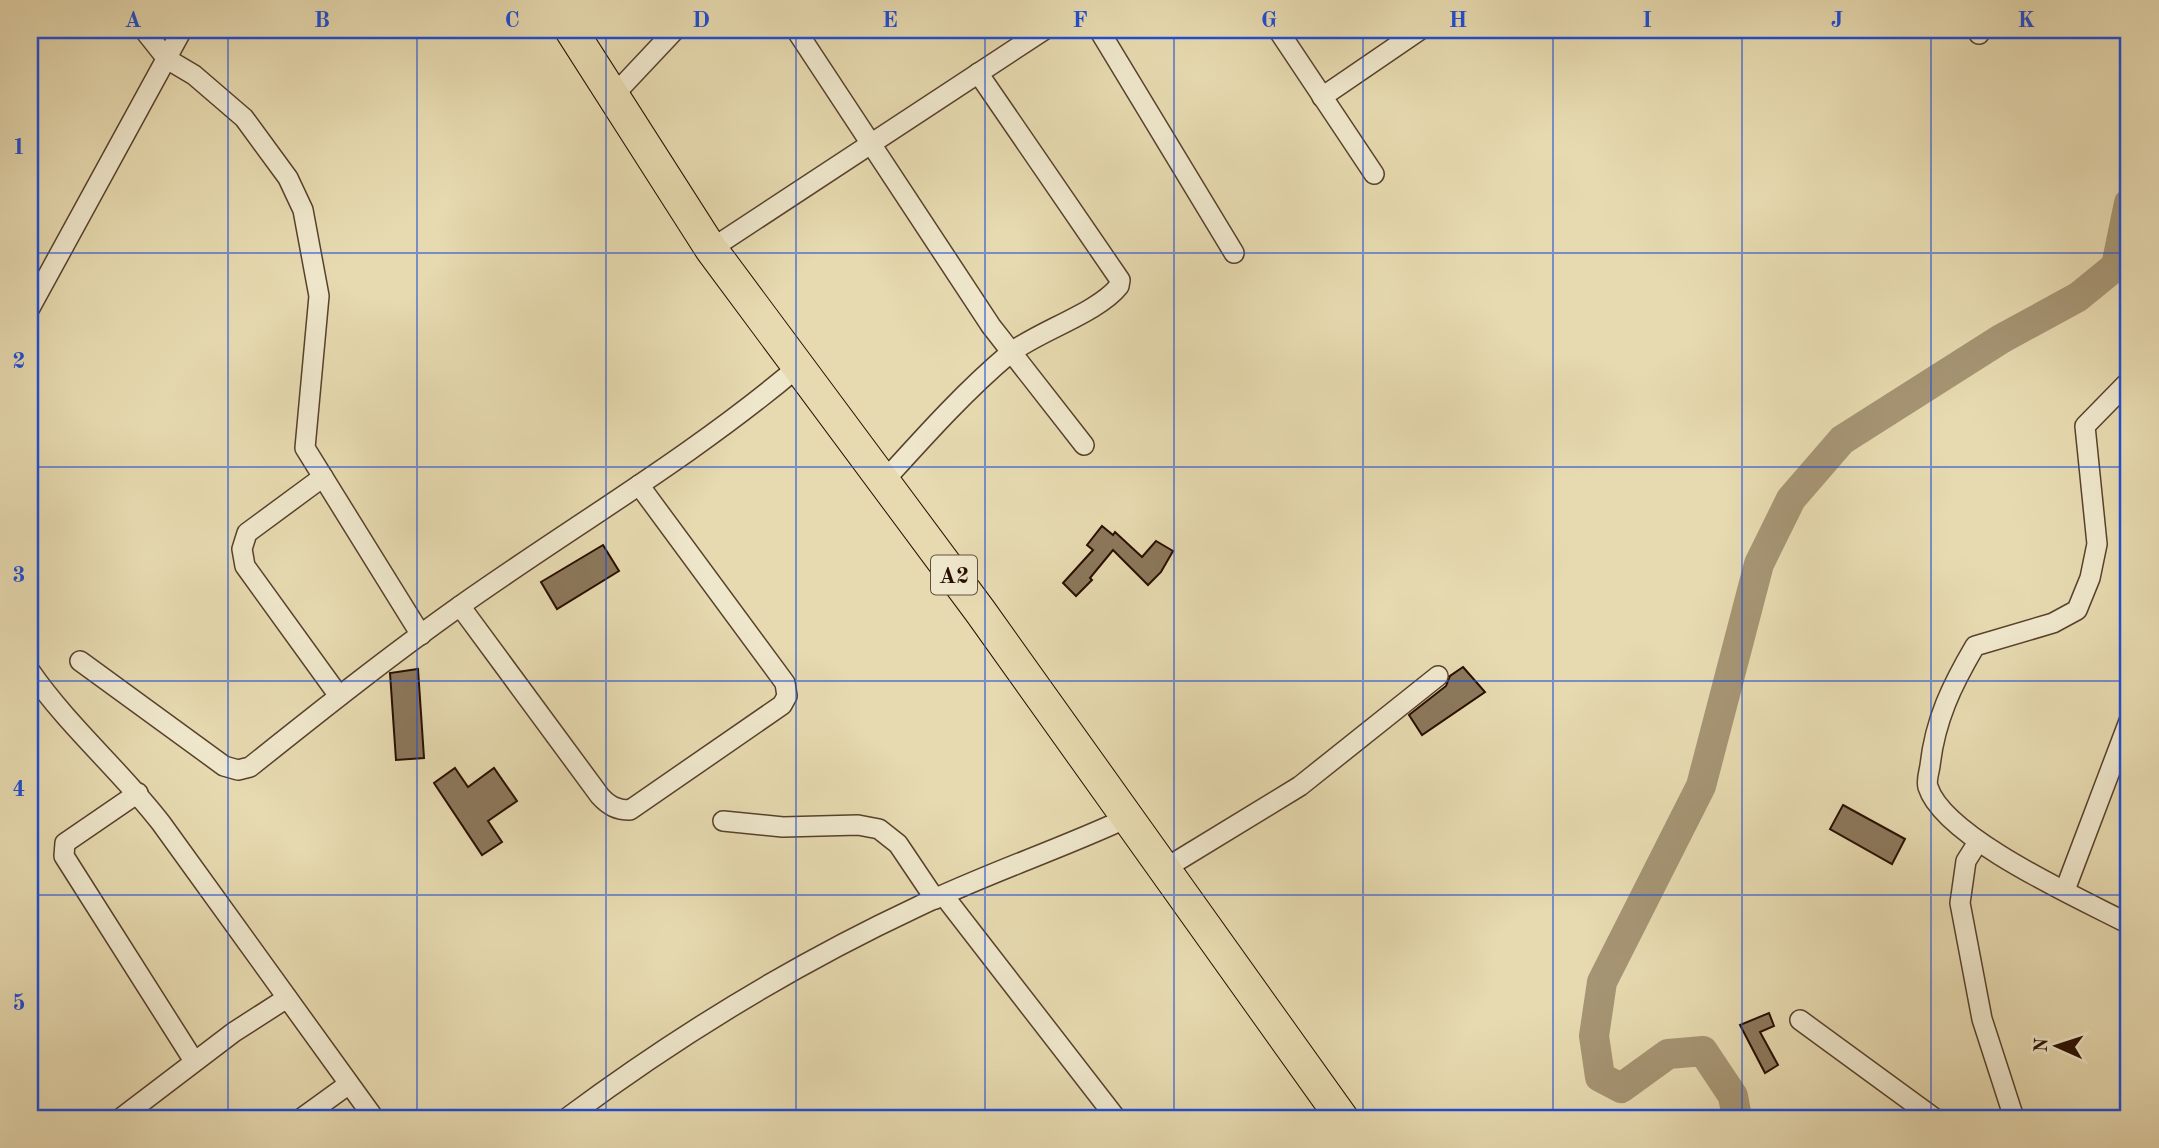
<svg xmlns="http://www.w3.org/2000/svg" width="2159" height="1148" font-family="'Old Standard TT',serif">
<rect width="100%" height="100%" fill="#e7dab0"/>
<filter id="stains"><feTurbulence type="fractalNoise" baseFrequency=".00286" numOctaves="4"/><feColorMatrix values="0 0 0 0 .2 0 0 0 0 .09 0 0 0 0 .02 0 0 0 .5 -.17"/></filter>
<radialGradient id="worn" r=".72"><stop offset=".6" stop-color="#630" stop-opacity="0"/><stop offset="1" stop-color="#630" stop-opacity=".3"/></radialGradient>
<g fill="none" stroke-linecap="round" stroke-linejoin="round">
<polyline stroke="#a69574" stroke-width="30" points="1737,1118 1733,1096 1703,1051 1668,1054 1621,1088 1600,1077 1594,1036 1602,982 1701,786 1759,564 1791,499 1842,440 2001,339 2078,297 2116,266 2129,203"/>
</g>
<g fill="#8c785c" stroke="#290e00" stroke-width="2">
<polygon points="1102,526 1113,535 1115,532 1142,557 1156,541 1173,551 1161,572 1148,585 1113,550 1090,578 1092,580 1076,596 1063,583 1093,550 1087,545"/>
<polygon points="603,545 619,571 557,609 541,582"/>
<polygon points="1463,667 1485,692 1422,735 1409,715 1446,686 1450,676"/>
<polygon points="418,669 424,758 396,760 390,673"/>
<polygon points="455,768 468,787 494,768 517,801 488,821 502,842 482,855 434,783"/>
<polygon points="1843,805 1905,839 1892,864 1830,829"/>
<polygon points="1769,1013 1774,1026 1760,1032 1778,1065 1765,1073 1740,1025"/>
</g>
<g fill="none" stroke-linecap="round" stroke-linejoin="round">
<g stroke="#58412c" stroke-width="22">
<g id="minor">
<polyline points="144,30 167,59 194,75 244,118 288,178 303,210 319,296 305,448 421,635"/>
<polyline points="796,30 991,326 1084,445"/>
<polyline points="1099,30 1234,253"/>
<polyline points="1278,30 1374,174"/>
<polyline points="1978,30 1979,34"/>
<polyline points="1322,97 1420,30"/>
<polyline points="611,98 675,30"/>
<polyline points="711,249 1044,30"/>
<polyline points="30,308 182,30"/>
<path d="M2129,381L2085,426L2097,544L2090,578L2077,610L2053,623L1975,646C1952,685 1935,720 1930,766C1929,772 1926,781 1928,787C1944,838 2081,899 2129,924"/>
<polyline points="323,477 247,533 242,549 245,566 339,696"/>
<path d="M884,481C924,437 964,392 1009,354C1036,332 1098,313 1119,286L1120,280L978,73"/>
<path d="M460,606L600,796C609,806 617,810 630,810L782,705L787,696L785,683L639,485"/>
<path d="M80,661L224,766L238,770L250,767C319,712 388,657 460,606C573,526 693,456 798,367"/>
<path d="M30,671C68,726 120,770 161,823L374,1118"/>
<polyline points="138,793 65,843 64,856 194,1061"/>
<polyline points="723,821 783,827 858,825 879,829 898,844 935,899"/>
<polyline points="1978,842 1966,861 1960,903 1982,1019 2014,1118"/>
<polyline points="1164,869 1300,786 1438,676"/>
<polyline points="2065,890 2129,721"/>
<polyline points="944,896 1116,1118"/>
<polyline points="1800,1020 1934,1118"/>
<polyline points="121,1118 234,1032 287,998"/>
<polyline points="302,1118 349,1084"/>
<path d="M567,1118C676,1037 793,965 917,907C985,874 1058,850 1127,818"/>
</g>
</g>
<g stroke="#290e00" stroke-width="34">
<polyline id="trunk" points="571,30 711,249 980,611 1342,1118"/>
</g>
<use href="#minor" stroke="#efe7cc" stroke-width="19"/>
<use href="#trunk" stroke="#e7dab0" stroke-width="32"/>
</g>
<path fill="none" stroke="#1d4ed8" stroke-width="2" stroke-opacity="0.55" d="M228,30V1118M417,30V1118M606,30V1118M796,30V1118M985,30V1118M1174,30V1118M1363,30V1118M1553,30V1118M1742,30V1118M1931,30V1118M30,253H2129M30,467H2129M30,681H2129M30,895H2129"/>
<g text-anchor="middle" stroke-width="5" stroke-linejoin="round" paint-order="stroke">
<rect fill="#efe7cc" stroke="#644f3d" stroke-width="2" x="931" y="555.5" width="46" height="39" rx="5"/>
<g font-size="23" font-weight="bold" fill="#290e00">
<text x="954" y="583">A2</text>
</g>
</g>
<rect width="2159" height="1148" fill="none" stroke="#e7dab0" stroke-width="77"/>
<g transform="translate(2057 1046) rotate(273)" stroke="#efe7cc" stroke-width="5" paint-order="stroke">
<path d="M0-5L12 26L0 18L-12 26Z" fill="#290e00"/>
<text y="-10" font-size="19" font-weight="bold" text-anchor="middle" fill="#290e00">N</text>
</g>
<rect x="38" y="38" width="2082" height="1072" fill="none" stroke="#1d4ed8" stroke-width="2.5"/>
<g font-size="23" text-anchor="middle" font-weight="bold" fill="#1d4ed8">
<text x="133" y="27">A</text>
<text x="322" y="27">B</text>
<text x="512" y="27">C</text>
<text x="701" y="27">D</text>
<text x="890" y="27">E</text>
<text x="1080" y="27">F</text>
<text x="1269" y="27">G</text>
<text x="1458" y="27">H</text>
<text x="1647" y="27">I</text>
<text x="1837" y="27">J</text>
<text x="2026" y="27">K</text>
<text x="19" y="154">1</text>
<text x="19" y="368">2</text>
<text x="19" y="582">3</text>
<text x="19" y="796">4</text>
<text x="19" y="1010">5</text>
</g>
<rect width="100%" height="100%" filter="url(#stains)"/>
<rect width="100%" height="100%" fill="url(#worn)"/>
</svg>
